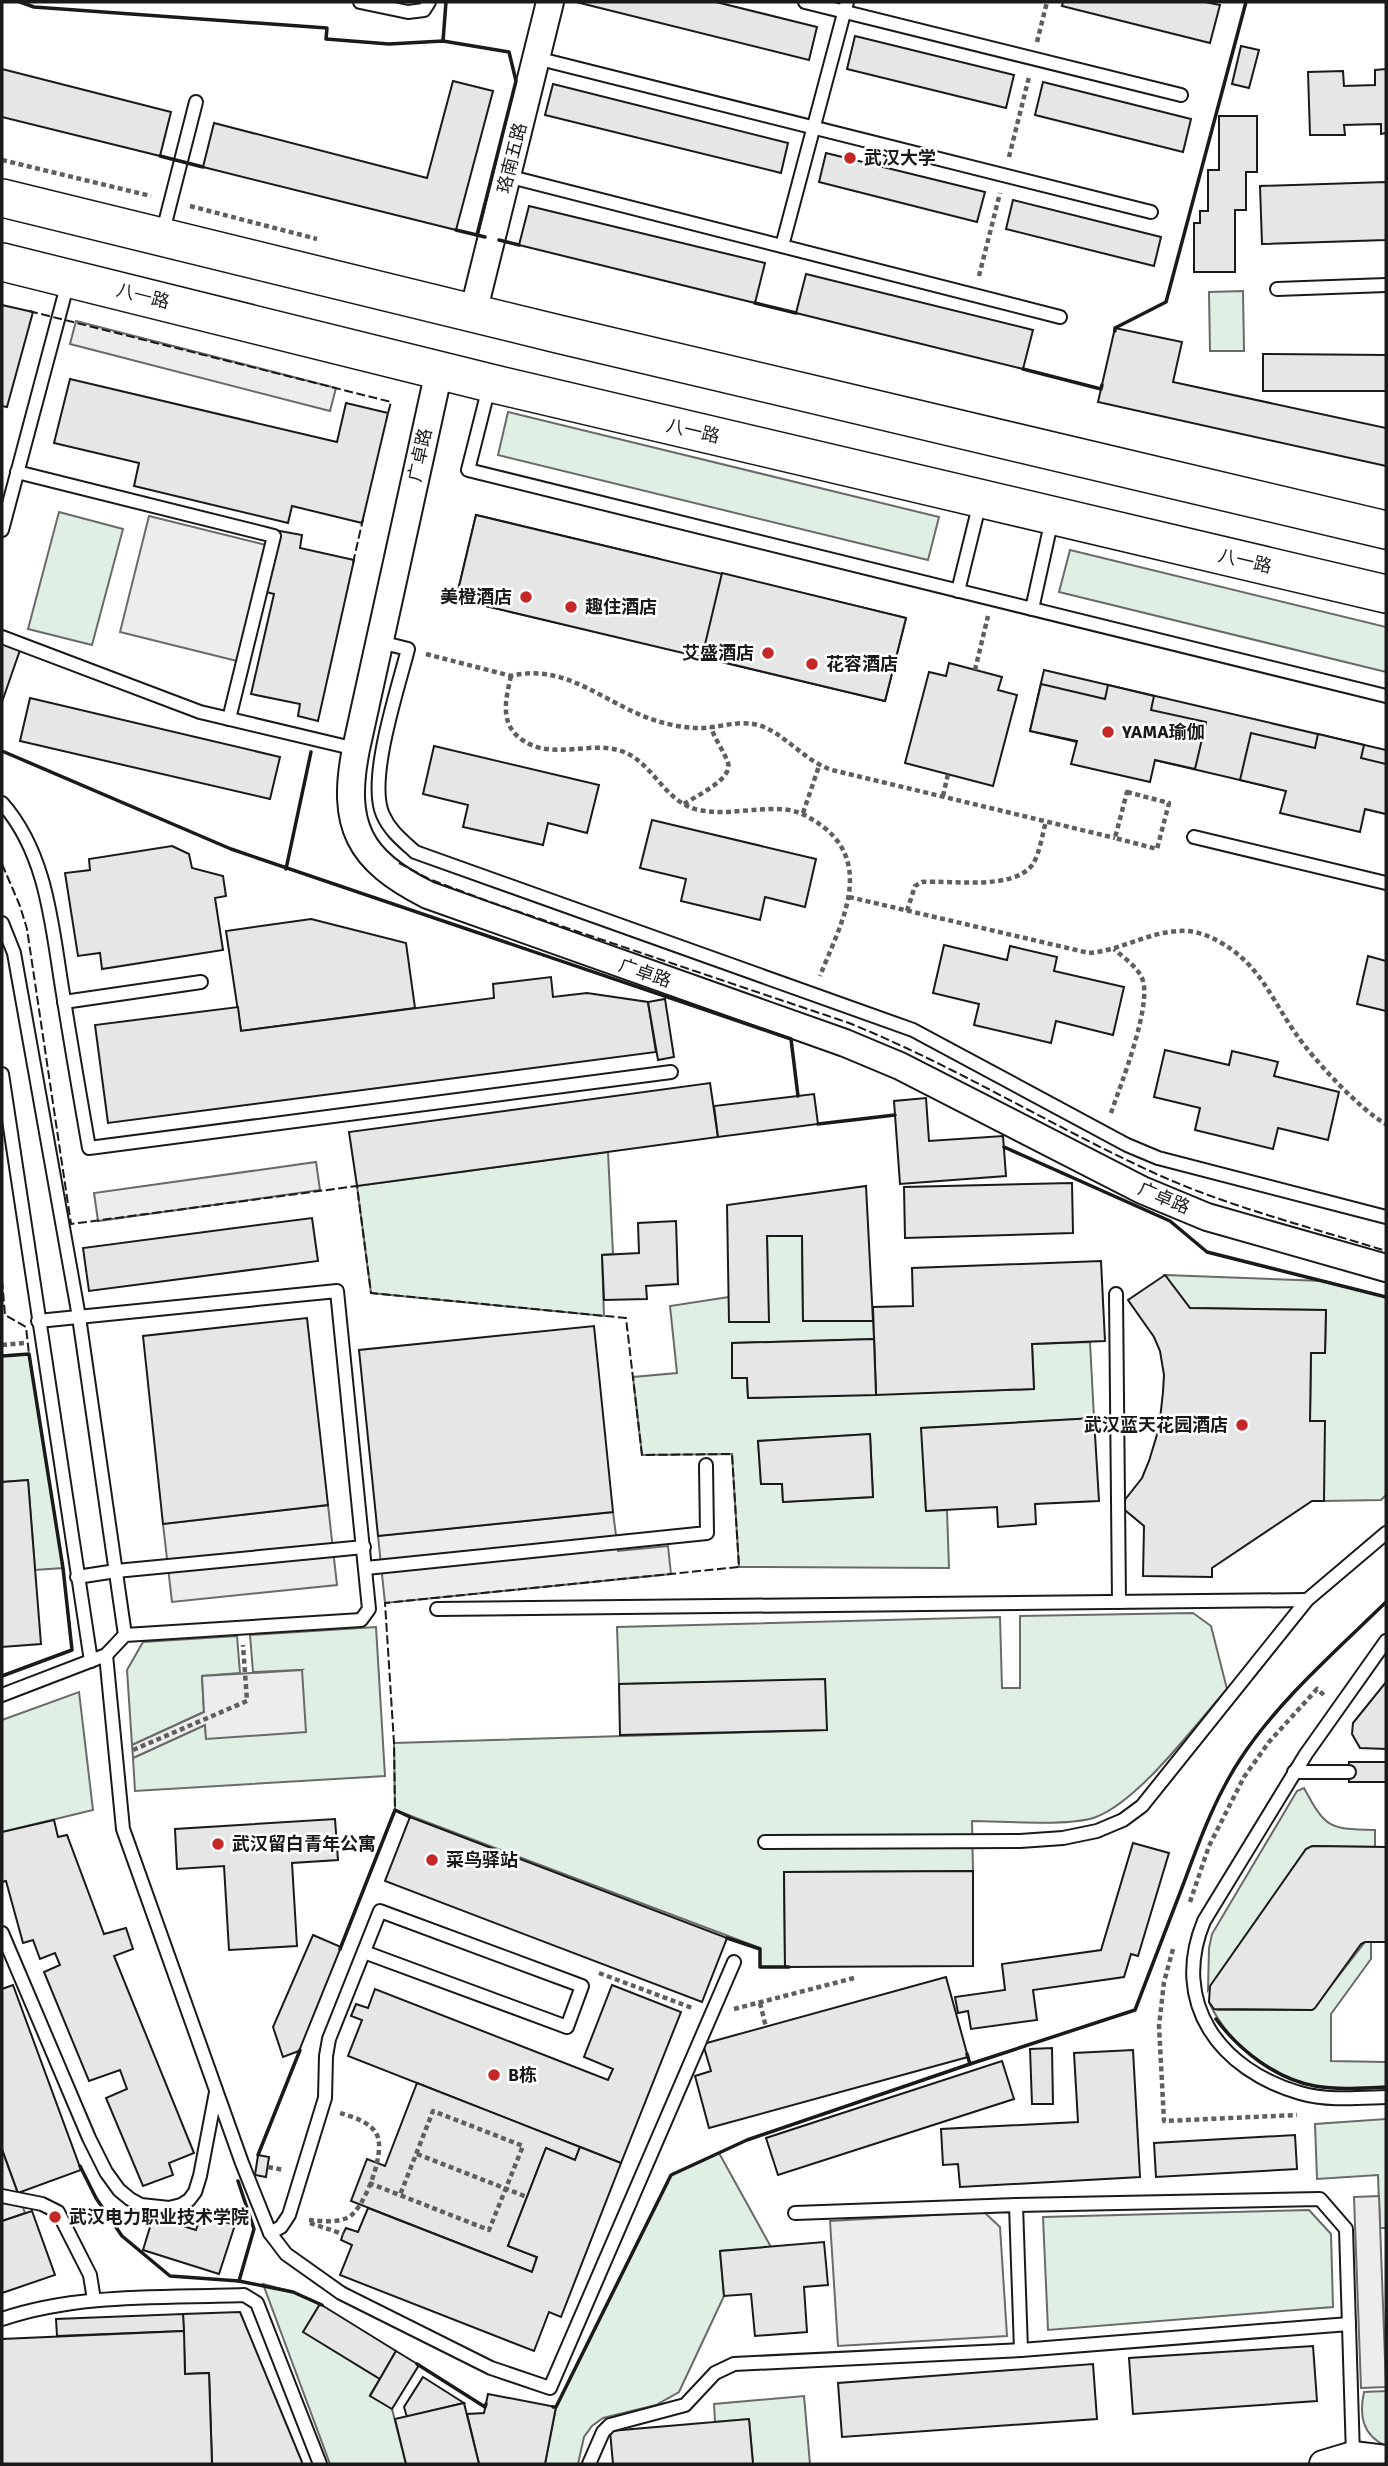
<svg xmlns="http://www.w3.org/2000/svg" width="1388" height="2466" font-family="Signika,'Noto Sans SC',sans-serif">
<rect width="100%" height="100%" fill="#fff"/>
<g fill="#e0efe3" stroke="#6a6a6a" stroke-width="2" fill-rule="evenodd">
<polygon points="1243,291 1244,351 1210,351 1209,292"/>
<polygon points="508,412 939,517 928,560 498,455"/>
<polygon points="59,512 123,529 92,645 28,629"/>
<polygon points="1070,550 1386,627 1386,672 1059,592"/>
<polygon points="608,1152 613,1254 602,1255 604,1316 371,1293 357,1186"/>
<path d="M767,1236H802L803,1321H873L874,1339L732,1343V1378H747L748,1398L1034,1389L1032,1344L1090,1342L1094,1418L922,1428L926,1511L947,1510L949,1568L739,1567L732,1454L642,1455L633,1377L677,1373L670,1306L729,1297V1322H768ZM870,1434L873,1497L783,1502L782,1484H761L758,1441Z"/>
<polygon points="1165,1275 1324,1281 1386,1297 1386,1495 1381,1500 1324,1501 1310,1421 1311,1353 1325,1353 1326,1310 1190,1308"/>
<polygon points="29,1354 63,1568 35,1570 28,1480 2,1482 2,1356"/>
<path d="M1193,1613L1211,1626L1227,1689C1195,1725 1140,1800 1096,1817C1070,1827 1002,1821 972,1821L973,1871L784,1872L785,1967H760V1948L395,1810L394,1743L826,1730L825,1680L619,1684L617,1627L1000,1617L1002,1688H1020V1616Z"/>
<polygon points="376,1627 385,1776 135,1791 133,1758 205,1725 206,1738 302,1670 253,1672 250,1635"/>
<polygon points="237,1636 240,1673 202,1676 204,1712 132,1745 127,1670 143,1642"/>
<polygon points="79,1692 93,1810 2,1832 2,1720"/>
<path d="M1304,1788C1326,1829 1329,1829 1375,1830V1847L1313,1846L1306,1849L1208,1990L1209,1948L1212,1934L1297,1791Z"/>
<path d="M1365,1942H1371V1959L1331,2014V2061L1386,2062V2087C1363,2087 1339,2090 1316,2086C1271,2079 1227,2042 1209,2002L1214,2009L1218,2010H1312Z"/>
<polygon points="1386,2119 1386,2228 1380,2228 1378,2175 1317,2179 1315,2124"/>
<polygon points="719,2153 771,2247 720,2251 724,2296 679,2392 656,2405 603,2418 592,2426 584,2437 578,2464 545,2464 556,2407 671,2175"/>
<polygon points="1309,2210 1331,2234 1333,2307 1048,2330 1043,2217"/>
<polygon points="263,2284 293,2292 320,2304 304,2332 380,2379 370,2395 392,2409 406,2464 330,2464"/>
<path d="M1386,2391V2446C1362,2435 1359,2415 1364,2392Z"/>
<polygon points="804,2396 810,2464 747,2464 753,2463 749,2419 715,2422 714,2404"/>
</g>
<g fill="#ededed" stroke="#6a6a6a" stroke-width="2">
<polygon points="76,321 336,388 330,411 70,344"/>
<polygon points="149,516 266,545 237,661 120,632"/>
<polygon points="316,1162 320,1190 98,1221 94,1193"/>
<polygon points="328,1505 337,1585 172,1602 163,1524"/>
<polygon points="613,1512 618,1551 668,1546 671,1574 385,1603 378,1536"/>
<polygon points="302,1670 306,1732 206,1739 205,1725 133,1758 132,1745 204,1712 202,1676"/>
<polygon points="2,2150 25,2213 2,2221"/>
<polygon points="1379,2196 1386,2387 1361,2388 1354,2197"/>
<polygon points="984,2212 1000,2227 1007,2336 838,2346 830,2221"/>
</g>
<g fill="#e6e6e6" stroke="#1a1a1a" stroke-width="2">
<polygon points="576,2 716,2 817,27 809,60"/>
<polygon points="1063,2 1205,2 1220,5 1210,43 1062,6"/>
<polygon points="855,36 1014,75 1006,108 847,69"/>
<polygon points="1241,46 1259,50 1249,88 1232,84"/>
<polygon points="2,69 171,112 160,156 2,117"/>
<polygon points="1386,69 1386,133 1381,134 1381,124 1344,125 1345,135 1310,135 1308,72 1343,71 1344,86 1375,85 1375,70"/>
<polygon points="453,81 493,91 456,230 203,167 214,123 427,178"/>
<polygon points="1043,82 1191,119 1183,152 1035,115"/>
<polygon points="553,84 788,143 781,173 545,115"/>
<polygon points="1219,116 1257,116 1257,172 1246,172 1246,210 1235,210 1235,272 1194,272 1194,223 1200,223 1200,211 1208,211 1208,170 1219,170"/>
<polygon points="826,153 985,192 977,222 819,182"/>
<polygon points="1386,182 1386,240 1262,244 1260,186"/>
<polygon points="1013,200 1161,237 1154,266 1006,229"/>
<polygon points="529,206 765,263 755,303 519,245"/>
<polygon points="806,274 1033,330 1023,369 796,313"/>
<polygon points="2,305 33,312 7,407 2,406"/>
<polygon points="1115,328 1182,342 1173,382 1386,428 1386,466 1098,402"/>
<polygon points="1263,354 1386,355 1386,391 1263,391"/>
<polygon points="70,379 337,442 346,403 388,413 362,523 292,506 288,523 134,486 139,463 54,443"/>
<polygon points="476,515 660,559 640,642 456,599"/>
<polygon points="476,515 906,618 885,701 456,599"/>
<polygon points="280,531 302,535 300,548 354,560 318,721 298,716 300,704 251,694 274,594 266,592"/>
<polygon points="722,573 906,618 885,701 702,657"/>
<polygon points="2,643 20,650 2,702"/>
<polygon points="949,663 1002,677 998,690 1017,695 993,786 905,763 929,672 946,676"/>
<polygon points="1044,670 1386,750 1386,814 1030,731"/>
<polygon points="1041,684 1105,699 1108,685 1154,696 1151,710 1206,722 1195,769 1155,760 1150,782 1071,764 1077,741 1030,731"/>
<polygon points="30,698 280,757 270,799 20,741"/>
<polygon points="1251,733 1315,748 1318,734 1364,745 1361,758 1386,764 1386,814 1365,809 1360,832 1280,813 1286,791 1240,780"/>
<polygon points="434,746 599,785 587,833 548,823 543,845 463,827 468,805 423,794"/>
<polygon points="652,820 816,859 805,907 765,897 760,920 681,901 686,879 640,868"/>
<polygon points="172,846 189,854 192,868 223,876 226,896 215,898 223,950 102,969 100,953 78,956 65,873 90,870 89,859"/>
<polygon points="311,919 406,943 415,1008 241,1031 226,931"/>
<polygon points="944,945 1007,960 1010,946 1057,957 1054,971 1124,987 1113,1035 1056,1021 1051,1043 974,1025 979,1004 933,993"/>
<polygon points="1368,956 1386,961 1386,1011 1357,1004"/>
<polygon points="551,977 553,997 587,993 648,1002 656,1052 108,1123 95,1025 238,1007 241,1031 494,998 493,984"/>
<polygon points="665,999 674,1057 658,1060 648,1002"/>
<polygon points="1165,1050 1229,1065 1232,1051 1278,1062 1274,1076 1339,1092 1328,1140 1278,1128 1273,1149 1195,1130 1200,1108 1154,1097"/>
<polygon points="710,1083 718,1137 357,1186 349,1132"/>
<polygon points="814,1094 818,1124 718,1137 714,1106"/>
<polygon points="926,1098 929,1141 1003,1136 1006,1176 900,1184 894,1101"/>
<polygon points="1072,1183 1073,1233 905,1238 904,1187"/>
<polygon points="866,1186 873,1321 803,1321 802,1236 767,1236 769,1322 729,1322 727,1205"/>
<polygon points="312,1218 318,1261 89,1291 83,1248"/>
<polygon points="676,1221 678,1284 646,1286 647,1299 604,1300 602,1255 639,1253 638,1223"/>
<polygon points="1101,1261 1105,1341 1032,1344 1034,1389 876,1395 873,1307 913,1306 912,1268"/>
<polygon points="1165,1275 1190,1308 1326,1310 1325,1353 1311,1353 1310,1421 1325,1421 1324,1501 1312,1501 1212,1568 1212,1577 1143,1576 1144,1526 1120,1506 1142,1478 1149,1461 1159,1428 1163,1392 1164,1375 1160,1351 1154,1337 1128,1300"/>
<polygon points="307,1318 328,1505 163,1524 143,1336"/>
<polygon points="594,1326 613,1512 378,1536 359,1350"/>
<polygon points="874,1339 876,1395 748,1398 747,1378 732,1378 732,1343"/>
<polygon points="1094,1418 1099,1501 1035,1504 1036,1524 998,1527 997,1507 926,1511 921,1428"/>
<polygon points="870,1434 873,1497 783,1502 782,1484 761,1484 758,1441"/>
<polygon points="28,1480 41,1644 2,1647 2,1482"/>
<polygon points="825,1679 827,1730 620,1735 619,1684"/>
<polygon points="1386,1682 1386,1749 1360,1748 1352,1734 1353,1723"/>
<rect x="1349" y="1762" width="37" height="20"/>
<polygon points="410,1817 727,1938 702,2002 385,1881"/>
<polygon points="335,1819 338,1860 292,1863 297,1946 229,1950 224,1866 177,1869 175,1829"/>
<polygon points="54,1820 58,1837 67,1835 104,1934 126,1928 133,1949 114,1956 194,2153 169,2163 173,2175 143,2186 106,2098 127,2089 120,2070 89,2081 44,1972 60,1965 55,1953 40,1959 33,1940 23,1943 6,1881 2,1882 2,1832"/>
<polygon points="1133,1843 1169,1853 1138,1956 1131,1954 1124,1977 1033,1990 1037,2020 971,2029 968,2011 958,2013 955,1997 1005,1990 1002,1964 1101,1950"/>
<polygon points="1312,1846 1386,1847 1386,1942 1365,1942 1361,1944 1315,2008 1312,2010 1214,2009 1209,2002 1210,1986 1306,1849"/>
<polygon points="973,1871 973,1966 785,1967 784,1872"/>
<polygon points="313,1935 341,1947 299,2051 283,2057 273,2027"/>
<polygon points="946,1977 968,2057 709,2128 695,2076 711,2071 703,2044"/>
<polygon points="13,1985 81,2170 18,2193 2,2149 2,1989"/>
<polygon points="612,1985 681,2012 621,2163 348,2056 362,2020 351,2016 356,2004 368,2008 375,1989 608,2080 613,2069 584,2057"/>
<polygon points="1052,2048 1053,2104 1032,2104 1030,2049"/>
<polygon points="1133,2050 1140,2177 960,2187 958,2164 943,2165 941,2129 1078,2122 1074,2053"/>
<polygon points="1002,2061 1014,2099 778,2175 766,2138"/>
<polygon points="417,2083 580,2147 575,2160 546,2148 508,2246 537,2257 532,2272 351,2201 367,2159 385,2166"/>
<polygon points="1295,2135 1297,2169 1156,2177 1154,2143"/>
<polygon points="580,2147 621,2163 561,2317 549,2312 534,2351 340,2275 352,2245 341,2240 343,2234 346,2228 358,2232 368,2208 532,2272 537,2257 508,2246 546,2148 575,2160"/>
<polygon points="258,2155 269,2157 266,2177 255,2175"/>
<polygon points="32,2211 55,2275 2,2293 2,2221"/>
<polygon points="201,2215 235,2225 219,2274 143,2250 153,2217 196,2230"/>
<polygon points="824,2242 828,2285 804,2287 807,2332 755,2336 751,2294 724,2296 720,2251"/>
<polygon points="320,2304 396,2351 380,2379 303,2332"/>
<polygon points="240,2312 302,2462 302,2464 212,2464 209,2373 185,2374 183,2314"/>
<polygon points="183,2314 184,2331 57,2336 56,2319"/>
<polygon points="184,2331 185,2374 209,2373 212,2464 2,2464 2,2339"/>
<polygon points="1313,2346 1317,2401 1133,2414 1129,2358"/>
<polygon points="396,2351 419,2365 392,2409 370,2396"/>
<polygon points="1093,2364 1097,2419 842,2437 838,2383"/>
<polygon points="423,2377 464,2403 407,2417 404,2407"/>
<polygon points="488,2394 556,2407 545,2464 479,2464 467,2414 484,2413"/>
<polygon points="464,2403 479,2464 406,2464 395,2419"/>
<polygon points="749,2419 753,2464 613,2464 610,2431"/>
</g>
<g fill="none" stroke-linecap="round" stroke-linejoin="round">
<g stroke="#1a1a1a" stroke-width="16">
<g id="lane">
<polyline points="360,2 408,12 424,10 429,2"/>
<polyline points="805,2 1181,95"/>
<polyline points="536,58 1151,212"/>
<polyline points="507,176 1060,317"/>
<polyline points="162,235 196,102"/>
<polyline points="782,246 847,2"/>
<polyline points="1277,289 1386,285"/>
<polyline points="489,387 468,470 1386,696"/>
<polyline points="17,472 274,536 229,719"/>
<polyline points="2,530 68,282"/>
<polyline points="958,591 980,502"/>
<polyline points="1032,609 1052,519"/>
<polyline points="2,637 200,712 356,749"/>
<path d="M380,642L408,649C398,689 367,780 383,815C390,831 403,841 415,852L913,1030L1127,1145L1158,1158L1386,1217"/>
<path d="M2,803C48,855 52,929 63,994C71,1045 80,1096 89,1148L671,1072"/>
<polyline points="1194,837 1386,883"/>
<polyline points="2,923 14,953 79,1317 125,1635"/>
<polyline points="64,1002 201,982"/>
<polyline points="2,1074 91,1661"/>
<polyline points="1116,1294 1119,1602"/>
<polyline points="366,1568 707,1533 706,1465"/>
<polyline points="77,1577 116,1571 364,1547"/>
<polyline points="437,1609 1307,1600"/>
<path d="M1386,1641L1306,1754L1204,1921C1170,2003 1220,2070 1300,2093C1327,2101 1358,2098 1386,2097"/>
<polyline points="106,1655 123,1829 242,2163 270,2233 286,2254 341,2293 491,2368 550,2388 734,1962"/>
<polyline points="2,1695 106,1655 125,1635 361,1620 369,1609 337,1291 38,1321"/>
<polyline points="1294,1772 1349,1772"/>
<polyline points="765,1842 1020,1841 1063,1838 1097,1831 1123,1820 1142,1806 1307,1600 1386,1533"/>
<polyline points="2,1933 89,2138 106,2172 119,2190 130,2199 141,2205 169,2208 181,2205 189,2200 195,2192 200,2176 216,2092"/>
<polyline points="2,2196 42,2204 58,2212 90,2275 94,2300"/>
<polyline points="1016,2205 1320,2199 1346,2229 1353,2455"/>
<polyline points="795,2213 1016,2205 1021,2350"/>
<polyline points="270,2233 281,2227 289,2215 325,2098 326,2056 329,2039 380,1911 582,1986 567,2027 364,1952"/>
<path d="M2,2319C79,2293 163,2298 244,2295L257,2303L320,2464"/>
<polyline points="589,2464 603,2432 610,2425 685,2405 715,2373 734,2364 1021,2350 1349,2324"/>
</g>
</g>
<g stroke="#1a1a1a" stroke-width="30">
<g id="street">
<polyline points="473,313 550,2"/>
<path d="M439,371L356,749C341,825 358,860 428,895L845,1043L900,1066L1142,1190L1207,1217L1386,1268"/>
<polyline points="1323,2464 1353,2455 1386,2459"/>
</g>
</g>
<g stroke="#1a1a1a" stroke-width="40">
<g id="secondary">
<polyline points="2,198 558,334 1386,530"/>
<polyline points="2,262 490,383 1386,594"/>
</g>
</g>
<g stroke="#5f5f5f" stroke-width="4.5" stroke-dasharray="5 3.5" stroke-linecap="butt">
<polyline points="1037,42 1047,2"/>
<polyline points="1009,157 1029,77"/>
<polyline points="2,160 151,196"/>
<polyline points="190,206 317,239"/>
<polyline points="979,276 1000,193"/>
<path d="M426,654L511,676C567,662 607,706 657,721C670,725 685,728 700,728C721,728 742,718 764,727C789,738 805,761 832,770L1115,838"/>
<polyline points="975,670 988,616"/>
<path d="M511,676C506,698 499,723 521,739C552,762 591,739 624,752C654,764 665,803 699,810C728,816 759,806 789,810C804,813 814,820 826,829C874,870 838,929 820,976"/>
<polygon points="1127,792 1169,803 1157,849 1115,838"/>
<polyline points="943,796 948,774"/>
<path d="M684,804C696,796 733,779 728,763C724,751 715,740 711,727"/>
<polyline points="803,813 819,766"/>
<path d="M849,897L1089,953C1124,950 1152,929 1188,931C1198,932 1209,936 1218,941C1260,964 1270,997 1296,1034C1313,1059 1360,1110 1386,1124"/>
<path d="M907,911L915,886L922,882C952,880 1014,891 1033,864C1040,852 1042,835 1046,822"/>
<path d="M1111,1113C1120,1086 1155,1000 1141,976C1135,965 1123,957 1114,949"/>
<polyline points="2,1345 25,1343"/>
<polyline points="133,1750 247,1701 243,1645"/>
<polyline points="1190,1902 1209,1846 1244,1777 1269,1742 1317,1689 1325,1696"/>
<polyline points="1173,1949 1164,1982 1159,2026 1164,2121 1297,2115"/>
<polyline points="599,1973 692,2008"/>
<polyline points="760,2003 766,2027"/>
<polyline points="734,2009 854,1978"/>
<polyline points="417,2154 527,2197"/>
<polyline points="268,2167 284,2170"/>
<polyline points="369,2183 489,2230 523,2146 433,2111 400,2195"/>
<path d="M309,2220C321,2221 335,2223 347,2218C364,2211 386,2152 377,2135C371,2122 353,2117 340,2113"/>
<polyline points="310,2223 343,2234"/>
</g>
<use href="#lane" stroke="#fff" stroke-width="12"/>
<use href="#street" stroke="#fff" stroke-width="26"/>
<use href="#secondary" stroke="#fff" stroke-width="37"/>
<g stroke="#1a1a1a" stroke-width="2" stroke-dasharray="9 3.5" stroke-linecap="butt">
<polyline points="29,311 391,402 387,417"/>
<polyline points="353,563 363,519"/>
<path d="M399,863L429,879L490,902L849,1023C953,1065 1048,1124 1150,1171C1225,1206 1307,1226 1386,1251"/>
<polyline points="2,864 20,906 27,929 71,1224 357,1186 371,1293 626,1318 642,1455 732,1454 739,1567 385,1603 394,1743 395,1810"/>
<polyline points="2,1280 5,1315 26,1327 29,1354"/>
</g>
<g stroke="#1a1a1a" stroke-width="3.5">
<polyline points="20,2 34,7 327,28 326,39 389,44 443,41 509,52 516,81 477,235 485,237"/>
<polyline points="443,41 446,2"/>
<polyline points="160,156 203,167"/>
<polyline points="456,230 477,235"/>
<polyline points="499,240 519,245"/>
<polyline points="755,303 796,313"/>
<polyline points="1115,331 1115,328 1166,302 1246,2"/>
<polyline points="1023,369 1101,389 1102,385"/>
<polyline points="2,751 231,849 791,1039 798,1096"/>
<polyline points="286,869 311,752"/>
<polyline points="818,1124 895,1115"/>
<polyline points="1004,1147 1170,1221 1207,1252 1386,1297"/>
<polyline points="2,1356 29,1354 63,1568 72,1650 2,1676"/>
<polyline points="727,1938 760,1949 760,1967 789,1967"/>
<polyline points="340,1949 395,1810 410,1817"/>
<path d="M1216,2019C1239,2050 1276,2079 1315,2086C1338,2090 1363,2088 1386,2087"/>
<path d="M967,2054L970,2064L1135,2010C1151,1968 1167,1926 1183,1885C1199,1842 1215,1797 1241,1758C1279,1700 1337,1650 1386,1602"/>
<polyline points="258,2155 300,2050"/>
<polyline points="80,2166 96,2198 122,2236 170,2276 239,2281"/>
<polyline points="238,2181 254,2229 239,2281 293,2292 322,2305"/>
<polyline points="417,2364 485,2407 486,2404"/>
<polyline points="553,2407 556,2407 671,2175 747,2140 970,2064"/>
</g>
</g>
<g fill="#c62828" stroke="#fff" stroke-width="2.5">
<circle cx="850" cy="158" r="7"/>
<circle cx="526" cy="597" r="7"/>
<circle cx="571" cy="607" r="7"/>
<circle cx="768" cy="653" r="7"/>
<circle cx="812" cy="664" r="7"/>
<circle cx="1108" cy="732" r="7"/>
<circle cx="1242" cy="1425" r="7"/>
<circle cx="218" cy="1844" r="7"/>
<circle cx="432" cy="1860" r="7"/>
<circle cx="494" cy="2075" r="7"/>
<circle cx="55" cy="2217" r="7"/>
</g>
<g text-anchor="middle" stroke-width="5" stroke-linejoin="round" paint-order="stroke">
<g font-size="18" fill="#1a1a1a" stroke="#fff">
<text transform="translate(512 158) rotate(-76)" y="6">珞南五路</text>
<text transform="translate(143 296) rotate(14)" y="6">八一路</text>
<text transform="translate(693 431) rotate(13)" y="6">八一路</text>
<text transform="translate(420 455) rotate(-78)" y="6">广卓路</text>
<text transform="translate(1245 561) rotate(13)" y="6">八一路</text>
<text transform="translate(645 973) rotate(19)" y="6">广卓路</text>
<text transform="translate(1164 1198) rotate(23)" y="6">广卓路</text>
</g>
<g font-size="18" font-weight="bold" fill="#1a1a1a" stroke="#fff" text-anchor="start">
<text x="864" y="164">武汉大学</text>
<text x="512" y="603" text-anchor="end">美橙酒店</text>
<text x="585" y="613">趣住酒店</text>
<text x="754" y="659" text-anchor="end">艾盛酒店</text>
<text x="826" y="670">花容酒店</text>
<text x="1122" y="738">YAMA瑜伽</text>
<text x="1228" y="1431" text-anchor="end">武汉蓝天花园酒店</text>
<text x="232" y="1850">武汉留白青年公寓</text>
<text x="446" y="1866">菜鸟驿站</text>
<text x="508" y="2081">B栋</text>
<text x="69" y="2223">武汉电力职业技术学院</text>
</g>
</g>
<rect width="1388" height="2466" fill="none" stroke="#1a1a1a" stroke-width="7"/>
</svg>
